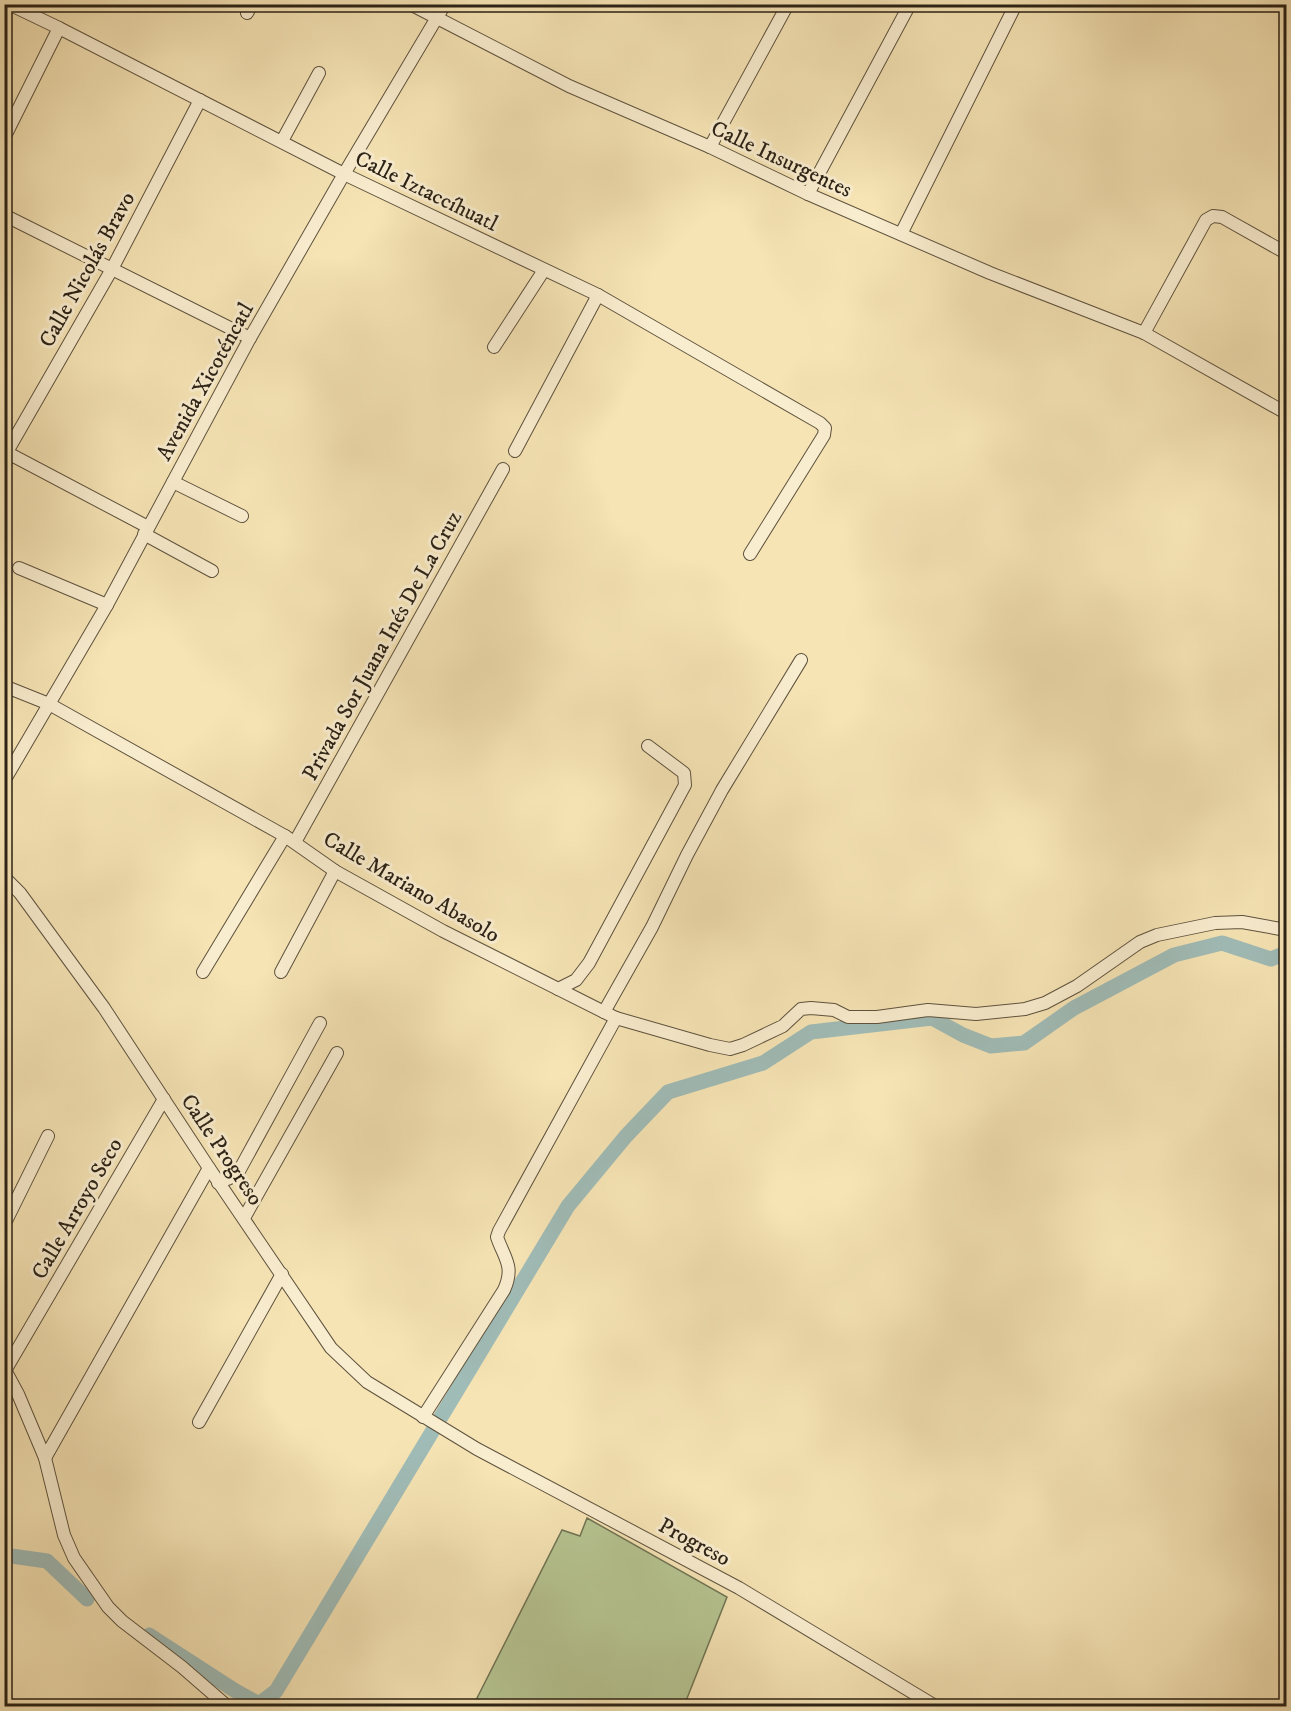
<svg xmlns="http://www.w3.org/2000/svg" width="1291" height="1711" font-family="'IM FELL DW Pica',serif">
<rect width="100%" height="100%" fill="#f6e4b5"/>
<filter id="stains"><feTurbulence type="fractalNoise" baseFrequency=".00333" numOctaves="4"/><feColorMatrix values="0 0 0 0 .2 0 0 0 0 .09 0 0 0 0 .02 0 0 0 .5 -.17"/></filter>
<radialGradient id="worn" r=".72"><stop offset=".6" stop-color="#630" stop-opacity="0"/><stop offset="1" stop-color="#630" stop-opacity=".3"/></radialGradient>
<polygon fill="#b6c592" stroke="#707454" stroke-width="1.5" points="587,1518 727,1597 684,1706 473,1706 562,1530 580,1536"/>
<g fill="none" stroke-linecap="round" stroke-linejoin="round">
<g stroke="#a0bcb7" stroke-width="15">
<polyline points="4,1555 47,1561 87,1599"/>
<polyline points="149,1635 234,1690 259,1704 276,1691 568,1206 626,1136 668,1092 763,1063 811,1032 932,1018 963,1035 991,1046 1024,1043 1074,1008 1174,955 1222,943 1271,959 1286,953"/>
</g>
<g stroke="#5e523e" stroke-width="14">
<g id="minor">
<polyline points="9,4 59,28 344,174 598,295 820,423 825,428 824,435 750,554"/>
<polyline points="410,4 569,86 710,147 808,194 990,273 1144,333 1286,413"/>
<polyline points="247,13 252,4"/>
<polyline points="4,138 59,28"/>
<polyline points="282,141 319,73"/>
<polyline points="710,147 788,4"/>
<polyline points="808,194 910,4"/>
<polyline points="4,215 250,338"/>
<polyline points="901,234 1016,4"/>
<polyline points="1144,333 1206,220 1213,216 1222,217 1286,253"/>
<polyline points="494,347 544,270"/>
<polyline points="4,451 148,527"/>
<polyline points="515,451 598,295"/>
<polyline points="4,457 112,269 200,100"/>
<polyline points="173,482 242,516"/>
<polyline points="144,534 212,571"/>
<polyline points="19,568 107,605"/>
<polyline points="4,686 49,704 285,836 335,871 443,931 616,1018 710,1045 730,1049 743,1045 783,1026 801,1009 811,1008 834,1010 848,1017 877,1017 928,1010 976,1014 1025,1009 1045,1003 1077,986 1140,942 1157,935 1215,923 1242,922 1286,930"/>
<polyline points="4,781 107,605 250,338 344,174 445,4"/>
<polyline points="295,842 503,469"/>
<polyline points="4,877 20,893 104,1008 209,1168 331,1348 367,1382 477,1449 739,1588 935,1706"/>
<polyline points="203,972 285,836"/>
<polyline points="281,972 335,871"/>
<polyline points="558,989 576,980 589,963 685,785 684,773 648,746"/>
<polyline points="604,1012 652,927 687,855 722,790 801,660"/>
<polyline points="218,1183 232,1177 239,1171 320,1023"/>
<polyline points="244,1218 337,1053"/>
<polyline points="4,1225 48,1136"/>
<polyline points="4,1368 18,1394 45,1458 64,1535 74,1558 108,1607 122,1621 182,1667 227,1706"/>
<polyline points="6,1369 164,1099"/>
<path d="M423,1417L504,1290C515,1266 504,1258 497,1237L499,1231L616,1018"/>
<polyline points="199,1422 282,1274"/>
<polyline points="45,1458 209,1168"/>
</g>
</g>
<use href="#minor" stroke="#f9edcf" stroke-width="12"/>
</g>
<g text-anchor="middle" stroke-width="6" stroke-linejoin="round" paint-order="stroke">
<g font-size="22" fill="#2b2216" stroke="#f9edcf">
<text transform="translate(782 158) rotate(25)" y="8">Calle Insurgentes</text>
<text transform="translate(427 190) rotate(26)" y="8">Calle Iztaccíhuatl</text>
<text transform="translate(86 269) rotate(-61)" y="8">Calle Nicolás Bravo</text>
<text transform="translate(204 381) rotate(-61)" y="8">Avenida Xicoténcatl</text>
<text transform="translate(381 645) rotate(-61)" y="8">Privada Sor Juana Inés De La Cruz</text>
<text transform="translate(412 886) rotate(30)" y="8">Calle Mariano Abasolo</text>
<text transform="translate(223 1149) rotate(56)" y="8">Calle Progreso</text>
<text transform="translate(76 1208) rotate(-60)" y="8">Calle Arroyo Seco</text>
<text transform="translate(695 1541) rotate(28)" y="8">Progreso</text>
</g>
</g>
<rect width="1291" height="1711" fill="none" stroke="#f6e4b5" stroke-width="24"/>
<rect x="6" y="6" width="1279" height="1699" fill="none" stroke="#2b2216" stroke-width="3"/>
<rect x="12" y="12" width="1267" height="1687" fill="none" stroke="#2b2216" stroke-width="1.5"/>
<rect width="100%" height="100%" filter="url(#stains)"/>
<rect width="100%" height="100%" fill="url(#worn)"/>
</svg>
